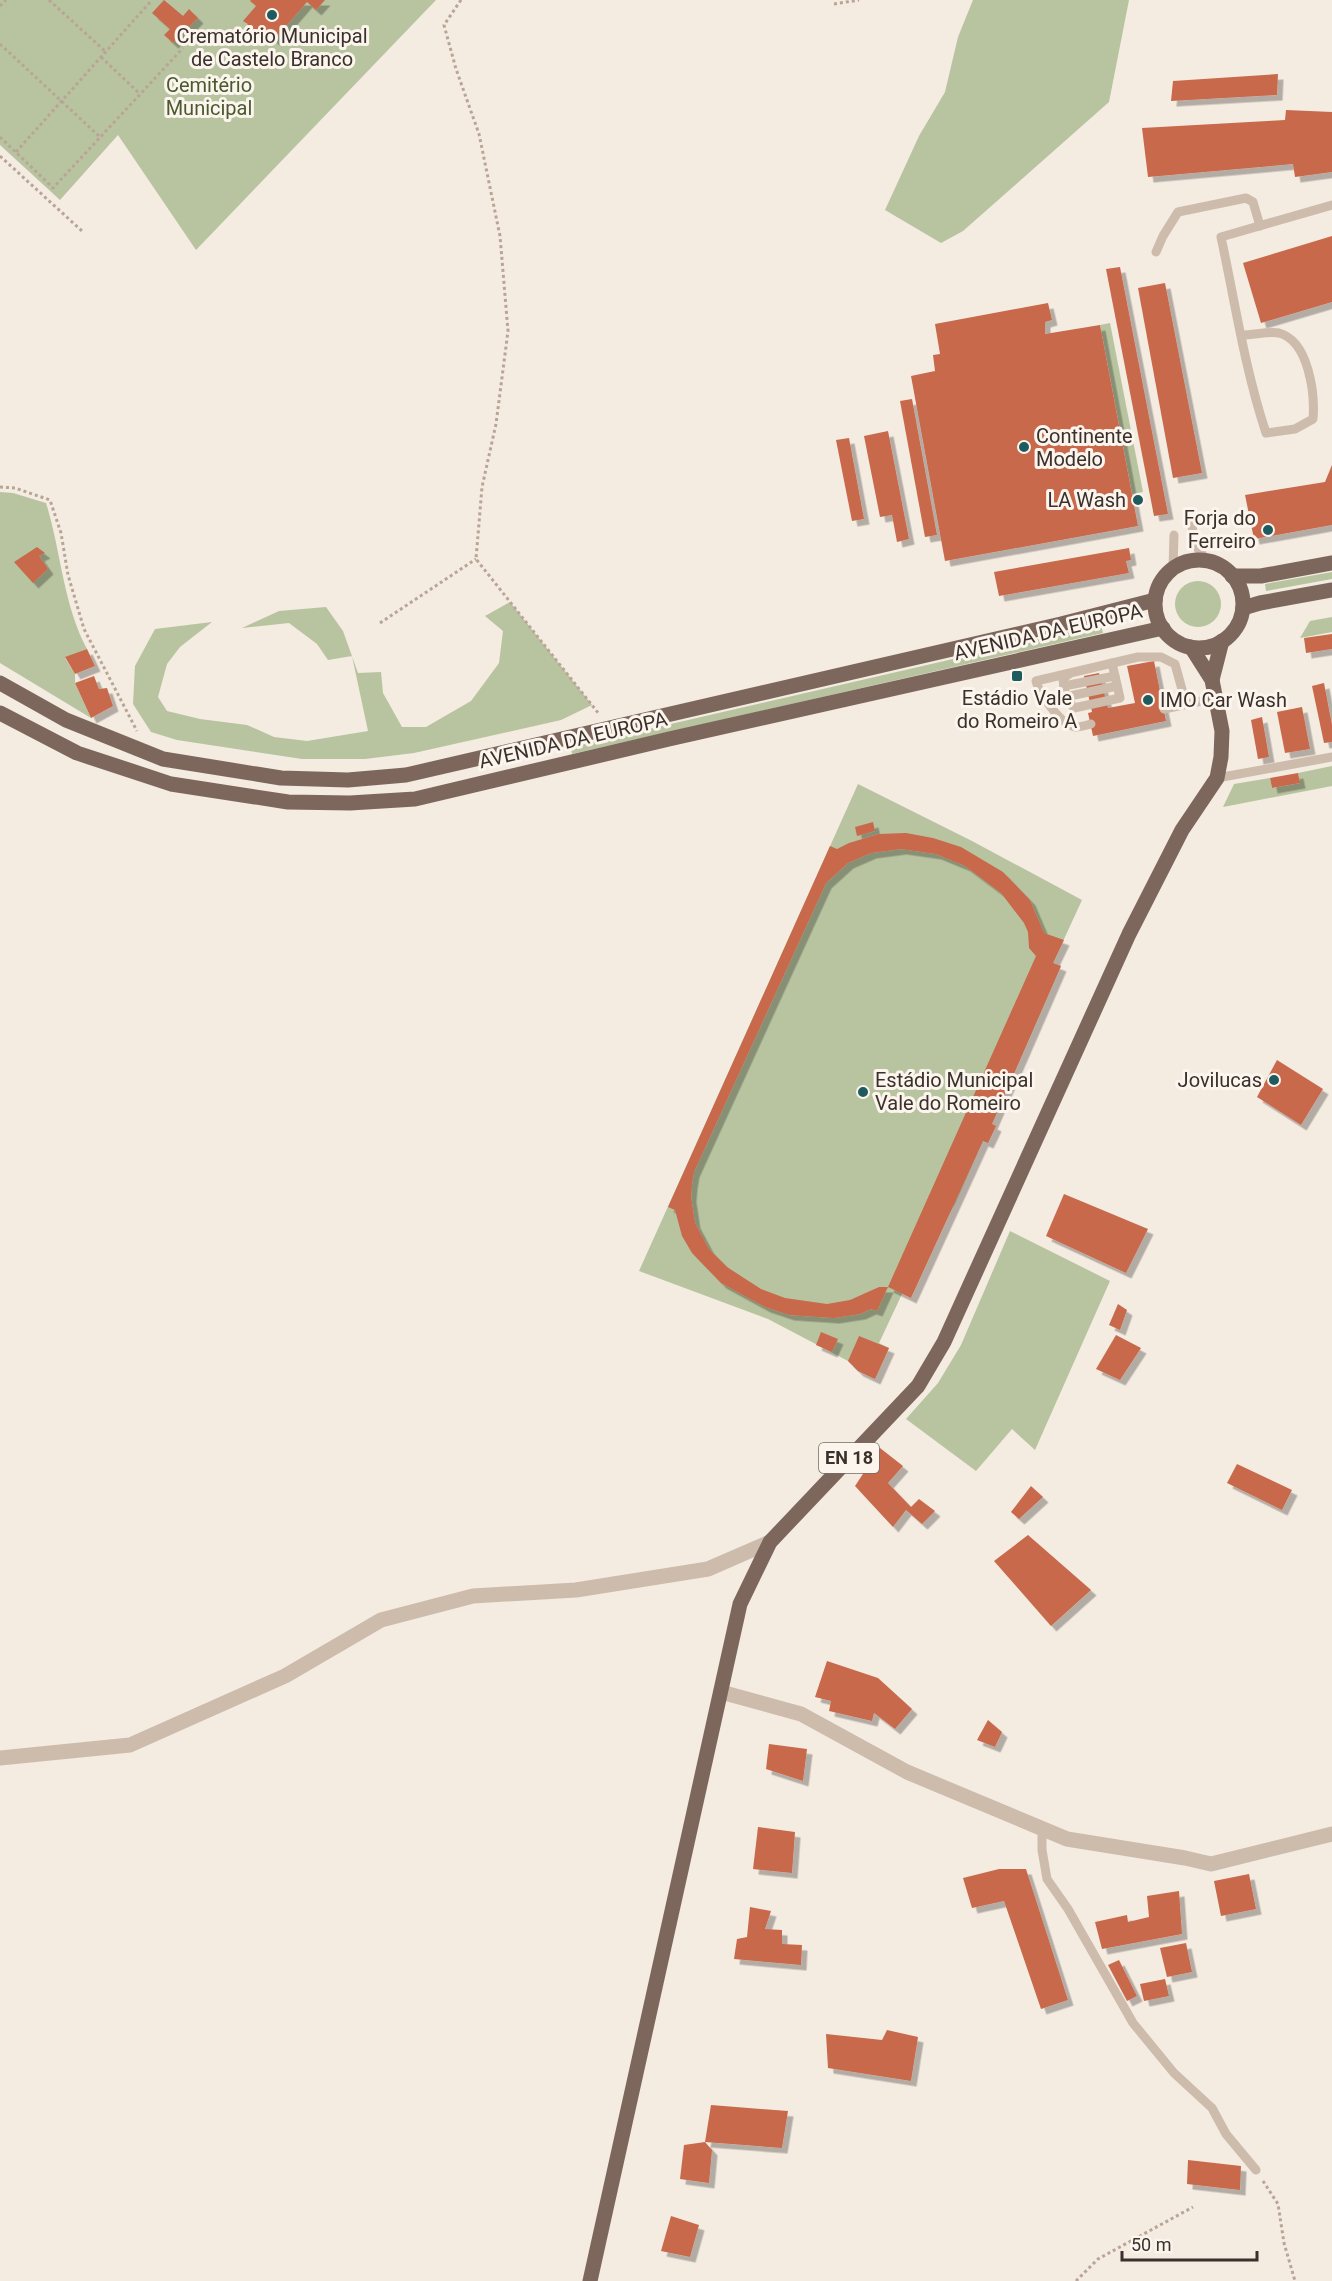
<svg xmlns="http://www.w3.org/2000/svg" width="1332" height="2281" font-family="Roboto,sans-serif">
<defs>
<filter id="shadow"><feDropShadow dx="5.5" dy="5.5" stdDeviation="0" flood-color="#0004"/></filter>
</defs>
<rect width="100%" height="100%" fill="#f4ebe1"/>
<g fill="#b8c4a0">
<polygon points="0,0 436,0 196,250 118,135 60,200 0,145"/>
<polygon points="973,0 1129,0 1109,102 963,231 941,243 885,210 919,136 945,92 958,37"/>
<polygon points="1110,323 1143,492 1132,494 1100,325"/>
<path d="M0,492L13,493L46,503C61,551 63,604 87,649L65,658L75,674V683L91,718L0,663Z"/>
<polygon points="1332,572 1332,579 1266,591 1265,584"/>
<circle cx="1198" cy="604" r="23"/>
<polygon points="510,602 592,705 561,720 414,753 365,759 302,759 177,740 151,732 133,704 135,666 155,629 212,622 180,647 167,664 158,697 167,711 200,719 247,725 274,737 307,741 368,731 352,656 328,660 317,644 289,623 242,628 279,611 326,607 343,631 358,673 381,672 383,693 402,727 426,727 471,701 499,663 503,631 485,616"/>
<polygon points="1332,617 1332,632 1300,638 1310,621"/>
<polygon points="1101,625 1103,633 572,754 571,747"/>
<polygon points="1332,766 1332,786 1223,807 1234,784 1270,778 1272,788 1299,783 1298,773"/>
<polygon points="858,784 972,841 1082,900 1053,963 1061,966 992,1124 996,1126 988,1143 983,1141 955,1204 902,1294 879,1343 889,1348 875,1379 858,1371 848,1361 768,1319 639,1271"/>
<polygon points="1010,1231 1110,1281 1035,1450 1012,1429 976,1471 906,1419 938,1383 961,1345"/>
</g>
<g fill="#c8694b" filter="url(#shadow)">
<polygon points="164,0 183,16 189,9 198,18 173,43 164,35 170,29 152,13"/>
<polygon points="251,0 325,0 316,10 307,2 274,40 260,28 252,36 244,29 248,24 243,21 256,6 250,1"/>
<polygon points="1278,74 1277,95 1171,101 1173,81"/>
<polygon points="1286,110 1332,112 1332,172 1295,177 1293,164 1148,177 1142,128 1285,120"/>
<polygon points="1332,236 1332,302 1261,323 1243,263"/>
<polygon points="1120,267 1168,514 1154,516 1106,269"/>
<polygon points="1165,283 1202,473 1173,478 1138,288"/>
<polygon points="1048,303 1052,320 1045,322 1045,334 1100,325 1138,526 945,561 911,376 935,371 933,355 940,354 935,324"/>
<polygon points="912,399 937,535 925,537 900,401"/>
<polygon points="888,431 909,539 897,542 892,515 880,517 864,436"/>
<polygon points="849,438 864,519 852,521 836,440"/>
<polygon points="1332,465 1332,525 1254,539 1245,495 1325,482"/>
<polygon points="37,547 45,553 39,556 48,569 33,583 14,562"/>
<polygon points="1129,548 1131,560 1126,561 1129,573 999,596 994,572"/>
<polygon points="1332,634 1332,649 1306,653 1304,638"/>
<polygon points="87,649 95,666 75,674 65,657"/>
<polygon points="1154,661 1166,721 1093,736 1088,713 1092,712 1084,676 1099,673 1108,708 1135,703 1127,666"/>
<polygon points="94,676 99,689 107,688 113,706 91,718 75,683"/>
<polygon points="1324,683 1332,725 1332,742 1324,743 1312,686"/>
<polygon points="1302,707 1310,749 1285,753 1277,712"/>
<polygon points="1262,717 1269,757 1258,759 1251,720"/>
<polygon points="1298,773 1300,783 1272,788 1270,778"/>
<polygon points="873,822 875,831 857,836 855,827"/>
<polygon points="906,833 933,838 961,847 1003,872 1030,900 1044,933 1064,940 1053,963 1061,966 992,1124 996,1126 988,1143 983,1141 911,1298 888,1287 1036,956 1029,948 1028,932 1024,923 1001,893 965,866 936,854 901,849 871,853 848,863 826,883 694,1172 692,1184 691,1197 695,1223 709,1249 727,1267 761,1289 785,1298 827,1304 850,1300 879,1287 888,1287 877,1311 871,1309 860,1314 834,1318 789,1315 765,1307 721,1283 692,1253 682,1236 675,1210 668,1207 830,846 837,849 849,843 879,834"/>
<polygon points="1277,1060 1323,1089 1301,1125 1257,1097"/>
<polygon points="1064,1194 1148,1229 1126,1273 1046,1236"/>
<polygon points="1118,1304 1127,1310 1120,1330 1109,1325"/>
<polygon points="821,1332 838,1339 832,1352 816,1345"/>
<polygon points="1116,1335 1141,1348 1120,1380 1096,1369"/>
<polygon points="859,1336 889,1348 875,1379 858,1371 848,1361"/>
<polygon points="880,1448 903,1466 888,1483 911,1507 919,1499 935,1511 922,1524 906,1510 893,1527 855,1486"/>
<polygon points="1237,1464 1292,1490 1282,1510 1227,1483"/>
<polygon points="1031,1486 1043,1497 1019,1519 1011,1512"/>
<polygon points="1028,1535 1091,1590 1051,1626 994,1561"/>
<polygon points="827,1661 878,1678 912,1709 895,1729 874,1713 872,1721 829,1711 831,1701 815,1697"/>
<polygon points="988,1720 1002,1732 995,1747 977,1740"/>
<polygon points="769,1744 807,1749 803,1781 766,1769"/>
<polygon points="758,1827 795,1832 792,1873 753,1869"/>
<polygon points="999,1869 1026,1869 1068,2000 1041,2009 1004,1901 972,1908 963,1878"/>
<polygon points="1249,1874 1256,1909 1221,1916 1214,1881"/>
<polygon points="1179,1891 1182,1934 1102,1949 1095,1922 1127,1915 1128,1922 1149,1917 1147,1896"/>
<polygon points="750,1907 771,1911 765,1929 782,1930 782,1944 802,1945 801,1965 734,1959 737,1939 747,1937"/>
<polygon points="1186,1943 1192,1972 1167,1977 1160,1948"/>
<polygon points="1119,1960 1137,1996 1127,2001 1108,1965"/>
<polygon points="1165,1979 1169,1996 1144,2001 1140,1984"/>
<polygon points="887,2030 918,2037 911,2081 828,2068 826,2034 882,2040"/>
<polygon points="711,2105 788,2111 782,2148 705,2142"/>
<polygon points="705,2142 712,2150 709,2183 680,2179 684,2145"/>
<polygon points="1188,2160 1241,2166 1240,2190 1187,2184"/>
<polygon points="671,2216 699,2225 690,2257 661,2251"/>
</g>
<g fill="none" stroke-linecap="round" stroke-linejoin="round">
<g stroke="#b9a596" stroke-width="3" stroke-dasharray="3 3" stroke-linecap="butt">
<polyline points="49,0 106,52"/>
<polyline points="461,0 444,25 456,69 479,134 500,236 508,331 496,424 482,487 476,559 599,714"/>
<polyline points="834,4 859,0"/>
<polyline points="0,6 6,0"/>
<polyline points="0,44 100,137"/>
<polyline points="101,57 140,94"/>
<polyline points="0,137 53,188 183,48"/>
<polyline points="16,152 152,0"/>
<polyline points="0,156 82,231"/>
<polyline points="0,487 15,488 50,500 61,533 68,575 84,629 137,731"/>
<polyline points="380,623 476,559"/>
<polyline points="1263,2181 1278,2204 1284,2243 1295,2281"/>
<polyline points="1076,2281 1098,2259 1193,2207"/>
</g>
<g stroke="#cdbbac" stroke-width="9">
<polyline points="1156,252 1163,236 1178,212 1246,198 1253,202 1260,226"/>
<path d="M1242,335C1254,335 1269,331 1279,333C1309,341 1315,394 1313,419L1295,429L1266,433C1245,370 1235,302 1221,237L1332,205"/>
<polyline points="1191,515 1194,543 1207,561"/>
<polyline points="1173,569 1174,535"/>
<path d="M1069,674L1063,679C1064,692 1066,698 1074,708L1120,698L1112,663"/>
<polyline points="1064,686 1115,676"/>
<polyline points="1065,697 1117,686"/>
<polyline points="1164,709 1216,698"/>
<path d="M1091,724C1087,725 1081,727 1076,727C1062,726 1039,694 1036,681L1138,657H1161L1175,664L1186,704"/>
<polyline points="1217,778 1332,757"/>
<polyline points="1042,1829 1042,1850 1047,1879 1068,1909 1133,2023 1174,2073 1212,2108 1226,2134 1256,2170"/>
</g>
<g stroke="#cdbbac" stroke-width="15">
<polyline points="721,1692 801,1714 907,1772 1067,1839 1185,1858 1211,1864 1332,1834"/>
<polyline points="0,1758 130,1745 285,1676 381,1620 473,1596 576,1590 708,1569 770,1542"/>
</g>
<g stroke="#7d675c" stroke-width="15">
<circle cx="1199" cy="604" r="44"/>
<polyline points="1232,576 1261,576 1332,563"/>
<polyline points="1243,608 1260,603 1332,590"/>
<polyline points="1212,680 1222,641"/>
<polyline points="0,683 66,720 163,759 281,778 348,780 406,775 1061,624 1155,600"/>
<polyline points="0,713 77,753 171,784 288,802 350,803 415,799 669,739 1163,628"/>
<polyline points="590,2281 740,1604 770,1542 918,1386 944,1342 1129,934 1182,830 1217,778 1221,757 1222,731 1212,680 1191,647"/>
</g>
</g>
<g fill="#1f5a5e" stroke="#fbf5ee" stroke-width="2">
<circle cx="272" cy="15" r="6"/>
<circle cx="1024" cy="447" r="6"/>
<circle cx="1138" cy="500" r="6"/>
<circle cx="1268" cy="530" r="6"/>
<rect x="1011" y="670" width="12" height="12" rx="3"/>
<circle cx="1148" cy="700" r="6"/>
<circle cx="1274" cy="1080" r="6"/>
<circle cx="863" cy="1092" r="6"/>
</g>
<g text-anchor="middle" stroke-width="6" stroke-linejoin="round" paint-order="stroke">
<rect fill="#fbf5ee" stroke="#756b66" stroke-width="1.5" x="819" y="1443" width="60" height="30" rx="4.5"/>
<g font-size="18" font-weight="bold" fill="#3b302b">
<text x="849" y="1464">EN 18</text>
</g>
<g font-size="20" fill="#3b302b" stroke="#fbf5ee" text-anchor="start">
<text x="272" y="43" text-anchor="middle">Crematório Municipal<tspan x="272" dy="23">de Castelo Branco</tspan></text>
<text x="1036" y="443">Continente<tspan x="1036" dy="23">Modelo</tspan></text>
<text x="1126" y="507" text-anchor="end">LA Wash</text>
<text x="1256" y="525" text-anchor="end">Forja do<tspan x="1256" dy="23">Ferreiro</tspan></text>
<text x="1017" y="705" text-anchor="middle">Estádio Vale<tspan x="1017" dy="23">do Romeiro A</tspan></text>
<text x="1160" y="707">IMO Car Wash</text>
<text x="875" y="1087">Estádio Municipal<tspan x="875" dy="23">Vale do Romeiro</tspan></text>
<text x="1262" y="1087" text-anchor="end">Jovilucas</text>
</g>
<g font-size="20" fill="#4a5a2e" stroke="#fbf5ee">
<text x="209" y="92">Cemitério<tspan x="209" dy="23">Municipal</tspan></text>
</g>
<g font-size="20" fill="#3b302b" stroke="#fbf5ee">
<text transform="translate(1048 632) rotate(-13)" y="7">AVENIDA DA EUROPA</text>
<text transform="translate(573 740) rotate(-13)" y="7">AVENIDA DA EUROPA</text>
</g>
</g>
<path d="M1122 2251v9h135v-9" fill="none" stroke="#3b302b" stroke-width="3"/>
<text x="1131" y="2251" font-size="18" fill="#3b302b" stroke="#fbf5ee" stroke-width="4.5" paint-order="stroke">50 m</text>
</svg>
